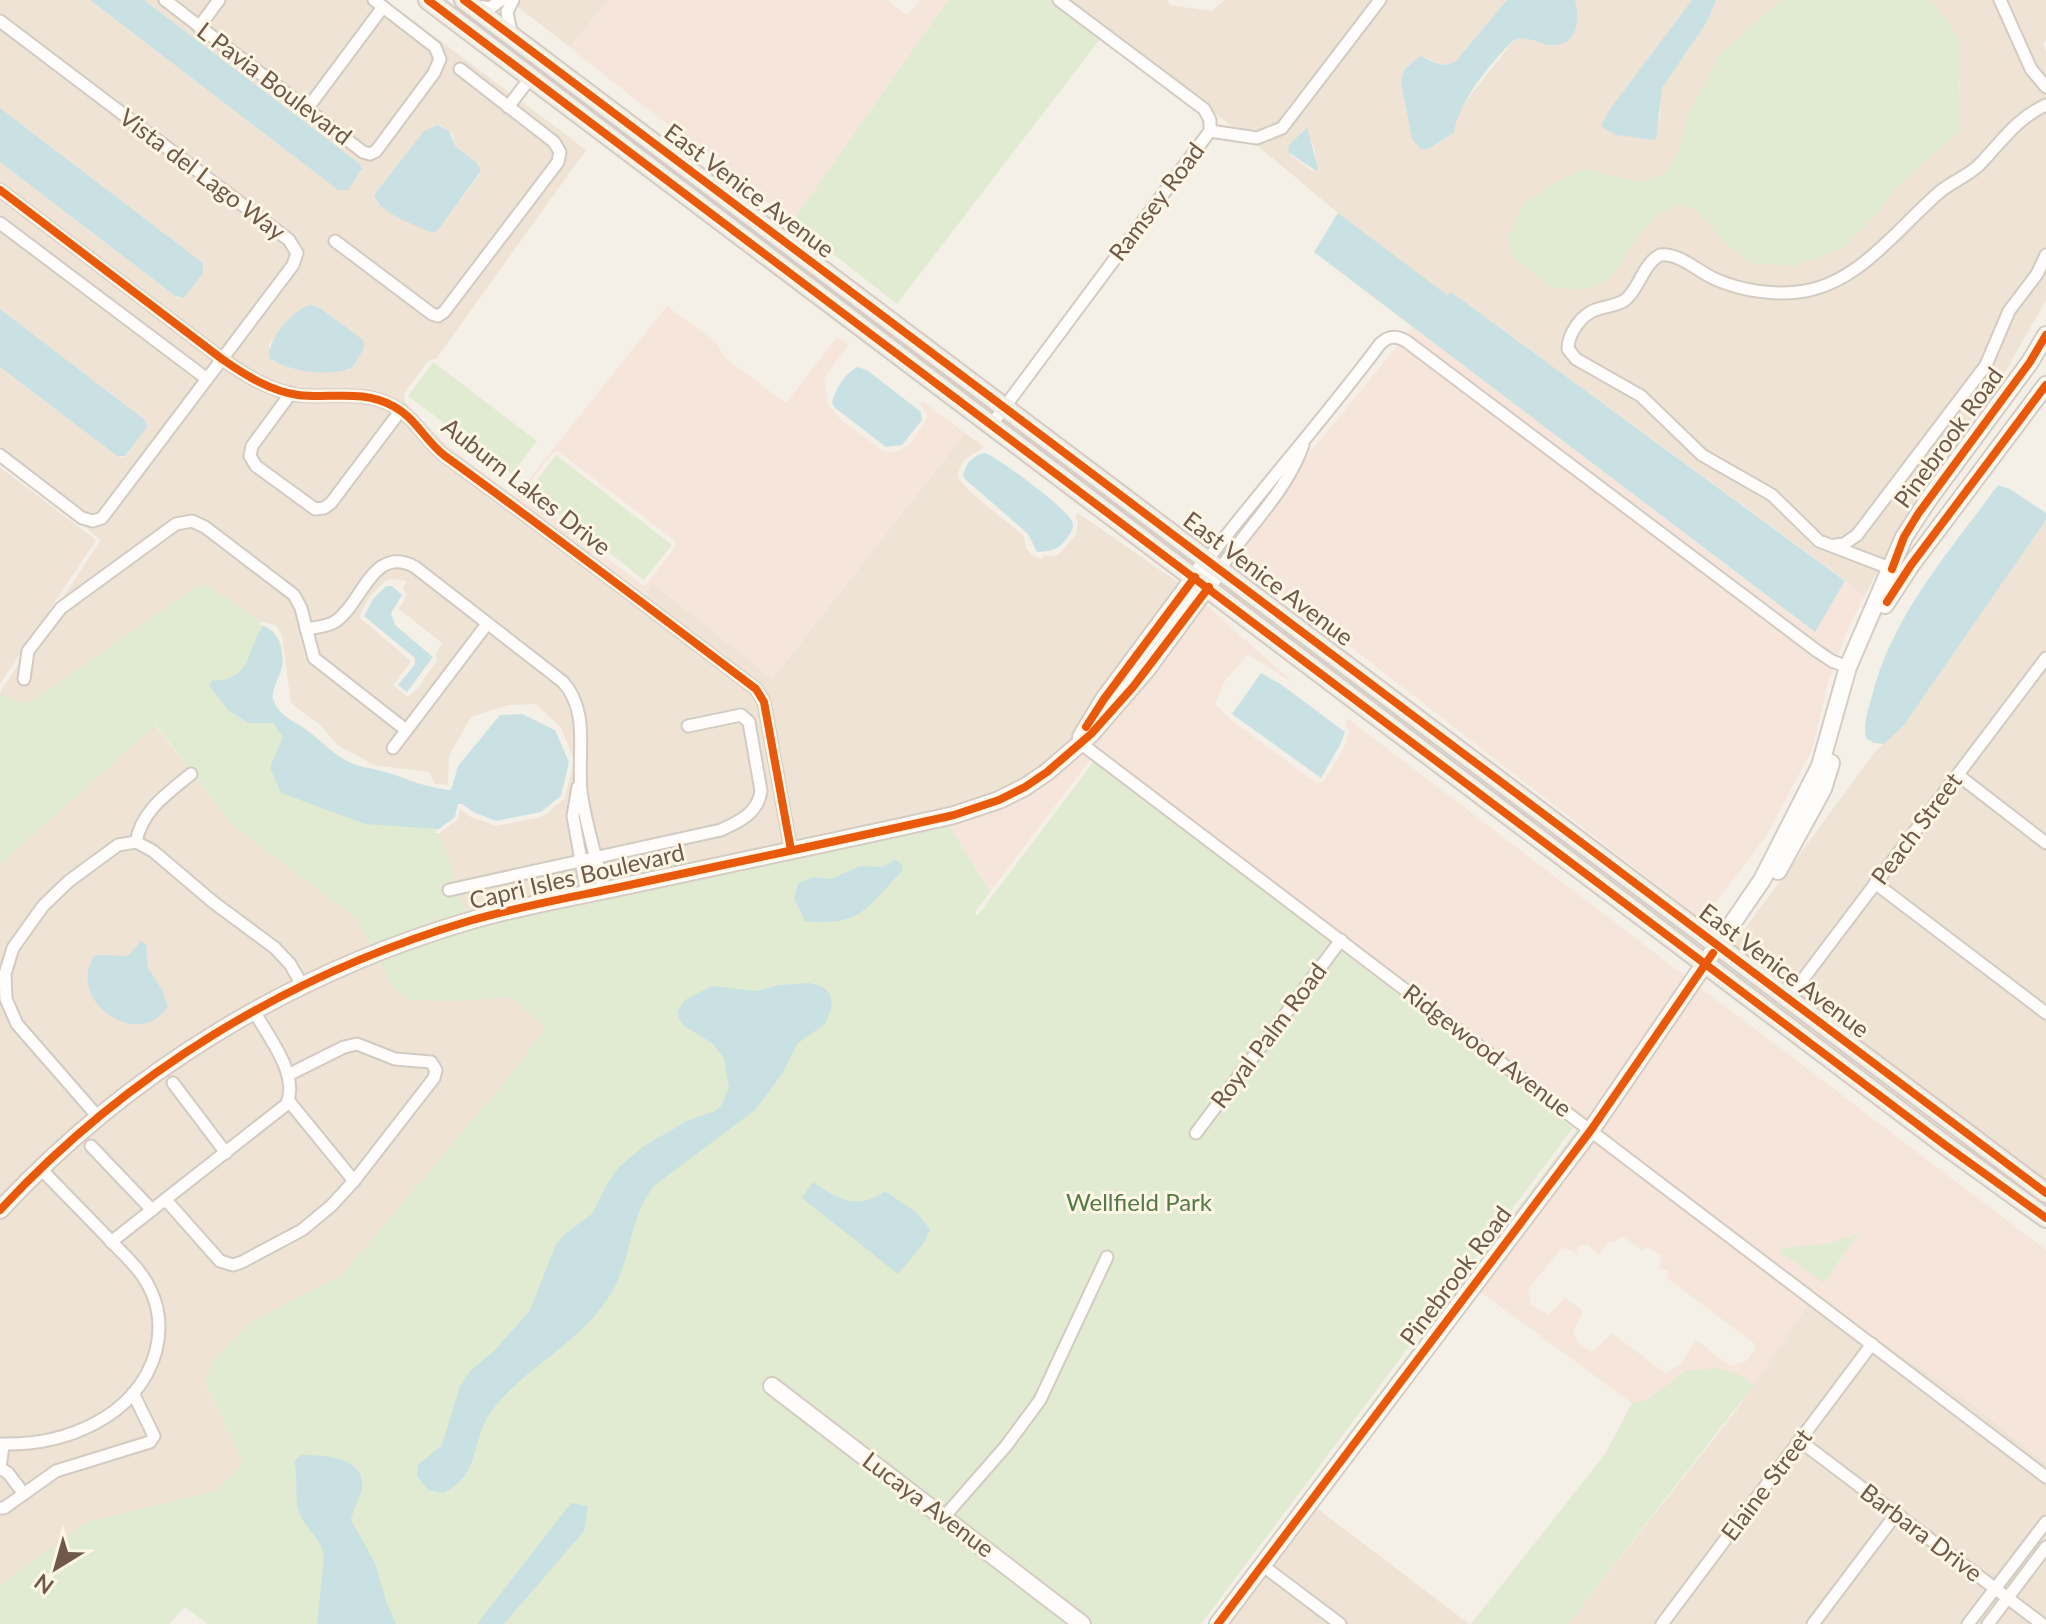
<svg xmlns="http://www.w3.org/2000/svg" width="2046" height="1624" font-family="Lato,sans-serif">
<rect width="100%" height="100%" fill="#f5f0e7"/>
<g fill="#eee3d4" fill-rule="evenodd">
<path d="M0,0H90L338,190L360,174L362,169L360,164L144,0H386L586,150L436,359L429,360L404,393L405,402L446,445L647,595L651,582L773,678L965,433L984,447L964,460L958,473L959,479L968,490L1024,536L1026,549L1034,556L1041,559L1045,555L1054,557L1061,552L1076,534L1078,522L1075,516L1078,513L1182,585L1075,738L1034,774L974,803L767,850L631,870L466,913L440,833L458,819L460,809L471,817L496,826L542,817L565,798L574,760L561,727L535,704L508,705L471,717L449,756L448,785L435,784L429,772L374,765L337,745L319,724L291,703L282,636L276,625L260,622L207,585L55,695L25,704L2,696L0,692L101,540L0,461V367L117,456L123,457L128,454L145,420L0,309V162L177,298L185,296L203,273V263L0,108ZM441,125L453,135L456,147L476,162L480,174L438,230L398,218L377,202L374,195L424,131ZM320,308L360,338L349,370L294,369L272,361L269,345L292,316ZM391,579L407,581L403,589L407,595L399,609L442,643L436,653L437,660L418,688L408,697L393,685L411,661L359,617L370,596L384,582Z"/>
<polygon points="509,0 609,0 570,47"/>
<path d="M1066,0H1168L1169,5L1211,11L1226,0H1507L1456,61L1451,64H1441L1420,56L1404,70L1401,82L1412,138L1428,149L1454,133L1456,115L1465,102L1514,40L1523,38L1544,44L1568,40L1577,25L1575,0H1692L1610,109L1659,124L1662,88L1707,22L1716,0H1781L1767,13L1689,113L1677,154L1667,172L1642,183L1584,169L1508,238L1514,259L1612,277L1639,234L1655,217L1678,205L1696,210L1726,244L1877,214L1894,190L1960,130L1959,38L1931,0H2046V40L2043,44L2046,52V300L1998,384L1929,475L1864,597L1842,578L1451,292L1447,296L1338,213L1258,146ZM1304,128L1314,147L1318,168L1313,171L1290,155L1288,149Z"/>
<polygon points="0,467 96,540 0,684"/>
<polygon points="2046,520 2046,1184 1733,945 1874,753 1904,725"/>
<polygon points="155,725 235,828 356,918 394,988 410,1000 451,1001 510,997 546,1028 503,1084 341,1276 250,1322 212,1362 205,1383 243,1463 216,1491 87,1523 0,1585 0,864"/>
<polygon points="1814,1295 1972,1404 2046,1464 2046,1624 1568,1624 1735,1412"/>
<polygon points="1314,1506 1469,1624 1224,1624"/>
</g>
<g fill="#f5e5da" fill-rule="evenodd">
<polygon points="609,0 887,0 903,13 909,14 920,0 948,0 792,222 570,48"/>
<path d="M667,306L717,343L724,357L786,403L837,337L848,345L824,379L828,404L841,420L883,451L896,452L910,444L928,417L920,403L922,401L965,433L772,679L652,583L648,595L515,497ZM558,451L675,541L676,546L646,585H642L525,493V488L553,453Z"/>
<polygon points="1413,327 1814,632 1845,581 1864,597 1849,626 1828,682 1812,750 1765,838 1702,920 1229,552"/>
<polygon points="1204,603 1295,684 1248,654 1224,682 1215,704 1230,719 1316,783 1324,781 1345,746 1349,731 1345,726 1347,718 1689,979 1586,1129 1093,756 990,892 947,822 1040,784"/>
<path d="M1697,985L2046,1250V1464L1972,1404L1814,1296L1754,1385L1741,1375L1685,1371L1647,1400L1632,1403L1478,1290ZM1857,1234L1858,1235L1824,1283L1808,1247L1846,1240ZM1623,1236L1642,1250L1648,1247L1660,1255L1662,1259L1659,1268L1668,1271L1667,1278L1755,1344V1349L1745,1362L1730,1366L1696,1340L1681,1364L1666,1374L1612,1333L1594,1351H1589L1577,1341L1573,1332L1583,1311L1565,1298L1548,1315L1531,1305L1528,1289L1561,1249L1566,1248L1576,1253L1578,1246L1588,1245L1599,1255L1609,1241L1615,1242Z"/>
</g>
<g fill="#e0ebd2">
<polygon points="948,0 1066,0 1107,30 897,304 792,222"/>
<polygon points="1781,0 1931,0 1959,38 1960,130 1894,190 1877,214 1843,248 1795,266 1751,263 1726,244 1696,210 1678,205 1655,217 1639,234 1612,277 1585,290 1552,287 1514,259 1508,238 1524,204 1557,182 1584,169 1642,183 1667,172 1677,154 1689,113 1721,53"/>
<polygon points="433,362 537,441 512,474 408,396"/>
<polygon points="556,455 672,545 644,580 529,490"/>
<path d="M199,585L203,588L207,585L260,622L259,624C306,641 265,686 274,703C281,717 295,722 307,730C318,739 328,750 340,757C357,768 369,767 386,773C408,780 427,789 451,791C462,814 452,818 434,833H440L466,913L631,870L767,850L500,918L947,822L990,892L975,912L977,916L1094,761L1573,1128L1201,1624H208L185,1607L169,1624H0V1585L87,1522L216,1491L243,1463L205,1382L212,1362L250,1322L341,1276L503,1084L546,1028L510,997L450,1001L410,1000L394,988L356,918L235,828L156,725L0,864V694L25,704L31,702Z"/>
<polygon points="1578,1128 1586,1129 1299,1508 1206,1624"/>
<polygon points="1859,1233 1824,1283 1780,1252 1782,1248 1827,1244"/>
<polygon points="1719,1368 1741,1375 1754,1385 1568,1624 1471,1624 1605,1454 1632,1403 1647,1400 1685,1371"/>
</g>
<g fill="#cae1e4">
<polygon points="90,0 144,0 360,164 362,169 348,190 338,190"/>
<path d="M1507,0H1575C1580,19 1578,45 1553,45C1539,45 1529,35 1514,40C1491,62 1458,102 1454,133L1428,149H1421L1412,139L1401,82L1404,70L1420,56C1432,61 1444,69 1456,61Z"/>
<polygon points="1692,0 1716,0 1707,22 1662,88 1656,140 1616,135 1601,126 1610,109"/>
<polygon points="0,108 203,263 203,273 184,298 175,296 0,162"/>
<path d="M438,125L449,131L456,147L476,162L481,171L438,230L432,233C414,224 381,215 374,195L424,131Z"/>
<polygon points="1307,127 1318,168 1316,171 1288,152 1289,145"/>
<polygon points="1338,213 1447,295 1451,292 1845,581 1815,632 1314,252"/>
<path d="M310,305L320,308L363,340L364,348L352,368C327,377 292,372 270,359C264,343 293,309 310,305Z"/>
<polygon points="0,309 145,420 147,427 125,456 117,456 0,367"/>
<path d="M857,367L867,370L921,412L922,420L902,445L886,447L834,407L832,403C835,389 845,374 857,367Z"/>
<path d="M985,453C999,458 1067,509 1072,521C1075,528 1071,532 1067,538C1058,551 1051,551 1037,552L1028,534L966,480L963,476C965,464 973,455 985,453Z"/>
<path d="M1998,485L2010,489L2046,513V520L1904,725L1884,744L1874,743L1866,738C1863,723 1868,710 1872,696C1892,615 1950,551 1998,485Z"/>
<polygon points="386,586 392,586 402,595 391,613 395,625 433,657 407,692 398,685 415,664 415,658 364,616 373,599"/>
<path d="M263,626C278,631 285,652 282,667C280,678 269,691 274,702C280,716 294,721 306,730C318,738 328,749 340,757C357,768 368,767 386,772C410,780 424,787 451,790L458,766L500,715L522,714L555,730L569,762L561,796L541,812L496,821L473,812L462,804H458L455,817L439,829L365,824L281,793L270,767L283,737L273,723H248L228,710L209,686L212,680C252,683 247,647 263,626Z"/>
<polygon points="1261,673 1282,685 1345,732 1341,743 1321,778 1232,714"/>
<path d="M895,860L901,864L903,870C867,907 862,927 805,921L794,899L798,883L814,877L831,879L860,866L882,867Z"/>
<path d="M141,941L146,945L148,968L162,990L168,1006C139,1053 64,1000 95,955L128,956Z"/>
<path d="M809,983L823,987L830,994L832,1007L825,1024L798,1043L782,1074L755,1110L655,1185C629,1216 632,1258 612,1292C580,1346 525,1365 491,1412C470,1441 482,1474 443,1493L428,1490L417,1476L418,1465L442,1445L460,1386L470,1371L495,1350L530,1310L556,1244L565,1234L592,1214L607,1184L619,1167L644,1146L687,1121L715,1111L721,1106L729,1088L724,1058L712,1043L684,1026L679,1019L678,1011L685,1000L712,986L756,991L779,985Z"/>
<path d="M813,1182C837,1199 858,1211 885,1191L917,1213L930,1229L924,1243L898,1274L802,1198Z"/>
<path d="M300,1455C321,1455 366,1456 362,1488C360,1499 353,1509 351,1520L375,1563L387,1604L396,1624H317L324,1556C321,1538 307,1530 300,1515C293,1498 299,1479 294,1462Z"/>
<polygon points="571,1503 588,1506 584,1531 504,1624 477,1624"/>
</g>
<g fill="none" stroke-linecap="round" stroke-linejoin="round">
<g stroke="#d3cbc2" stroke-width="15">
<g id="street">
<polyline points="165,0 363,152 370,154 376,151 434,73 440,59 435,47 374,0"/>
<polyline points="1059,0 1204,109 1210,120 1210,131"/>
<polyline points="2000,0 2031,69 2046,87"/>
<polyline points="477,6 490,8 501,0"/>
<polyline points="0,21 289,240 297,253 293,265 102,518 93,521 82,518 0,455"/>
<polyline points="199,27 219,0"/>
<polyline points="511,32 507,12 513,0"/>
<polyline points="508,107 531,77"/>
<polyline points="307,109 383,7"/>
<polyline points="1210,131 1257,138 1282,128 1380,0"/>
<path d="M0,190L222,359C245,375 270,391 298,395C331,399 362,389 393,406C416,418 425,441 445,456C550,532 653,611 756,689L764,702L791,850"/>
<polyline points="0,223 207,379"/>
<polyline points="335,241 432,314 438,316 444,312 558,162 560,152 554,142 460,69"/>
<polyline points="291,393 252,446 250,456 256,466 315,509 324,508 331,503 401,410"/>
<polyline points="992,424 1210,131"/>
<polyline points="1835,545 1844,544 1857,535 1986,365 2009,311 2037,274 2046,255"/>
<path d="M1208,559C1264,486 1325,418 1380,344C1388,336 1396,335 1406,341L1817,651L1832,661L1848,667"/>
<path d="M1221,568C1247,528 1287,491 1303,445"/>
<path d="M1892,569L1819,541L1772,495L1702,455L1641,396L1576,359L1568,349C1568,334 1581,315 1595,310C1605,306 1617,306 1625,300C1640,288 1642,265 1660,255C1680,253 1697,271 1715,279C1741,291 1777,296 1805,291C1862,281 1900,225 1942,190C1954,181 1967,176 1978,166C2001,143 2015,119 2046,105"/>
<path d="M306,629C316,627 328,627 336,621C363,602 373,544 415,567L563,682C592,714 575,760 582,798C587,829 597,860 604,890"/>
<polyline points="24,679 28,651 61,608 176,524 192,521 205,527 294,595 301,608 314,658 406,730"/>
<polyline points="1079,742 2046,1477"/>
<polyline points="393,748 487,624"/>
<polyline points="1958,775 2046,843"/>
<polyline points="578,787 573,816 587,894"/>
<path d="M136,842C142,810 167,794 191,774"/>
<polyline points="1875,883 2046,1013"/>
<path d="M449,890L721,830C740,821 758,813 761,791L749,722L741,715L688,726"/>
<polyline points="1788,999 2046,658"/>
<polyline points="173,1083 226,1153"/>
<polyline points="288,1100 354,1181"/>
<polyline points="98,1117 17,1024 6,999 5,974 13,948 43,906 69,881 118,845 136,842 153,851 213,902 275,948 290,964 302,985"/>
<polyline points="1196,1133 1341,940"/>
<polyline points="91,1146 152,1210"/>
<polyline points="166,1200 220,1261 233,1265 242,1262 302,1230 331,1206 354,1181 434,1078 436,1070 431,1062 395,1059 357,1044 344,1047 288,1075"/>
<path d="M111,1242L287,1104C299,1073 268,1037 254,1011"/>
<polyline points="1800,1441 2042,1624"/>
<path d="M0,1444C64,1446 137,1418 156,1351C161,1330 160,1310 151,1291C142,1270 124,1255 109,1239C86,1215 63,1192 40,1168"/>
<polyline points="0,1468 8,1473 24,1494"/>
<polyline points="0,1468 3,1445"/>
<polyline points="0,1508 4,1508 56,1471 150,1442 154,1436 133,1393"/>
<polyline points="944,1517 1006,1446 1040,1400 1107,1257"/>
<polyline points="1262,1565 1340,1624"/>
<polyline points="1662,1624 1872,1344"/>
<polyline points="1813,1624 1896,1514"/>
<polyline points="1968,1624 2046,1522"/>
<polyline points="1988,1624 2046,1547"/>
</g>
</g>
<g stroke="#d5cdc4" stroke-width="20">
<g id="secondary">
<polyline points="1885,605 1911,565 2046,385"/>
<polyline points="1081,737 1104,699 1208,559"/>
<polyline points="1778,871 1823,789 1831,763"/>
<path d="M0,1210C127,1073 289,974 469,921C523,905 579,896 634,884C741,861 848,839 954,815L999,800L1025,787L1047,772L1091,734L1147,669L1221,568"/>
<polyline points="772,1386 1082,1624"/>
<polyline points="1218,1624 1591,1130 1762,880 1820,766 1848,667 1904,537 1928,500 2030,362 2046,335"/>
</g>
</g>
<g stroke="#d3cbc4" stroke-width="22">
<g id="primary">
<polyline points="428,0 1945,1145 2046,1218"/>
<polyline points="464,0 2046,1193"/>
</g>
</g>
<use href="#street" stroke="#fefdfb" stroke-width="11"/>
<use href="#secondary" stroke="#fefdfb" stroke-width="16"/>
<use href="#primary" stroke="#f1ede4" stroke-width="18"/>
<g stroke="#fef6e7" stroke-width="13">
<g id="cycleway">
<polyline points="428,0 1945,1145 2046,1218"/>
<polyline points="464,0 2046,1193"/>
<path d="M0,190L222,359C245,375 270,391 298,395C331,399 362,389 393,406C416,418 425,441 445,456C550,532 653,611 756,689L764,702L791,850"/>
<polyline points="1892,569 1904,537 1918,514 2030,362 2046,335"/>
<polyline points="1887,602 1911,565 2046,385"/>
<polyline points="1086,727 1104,699 1195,577"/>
<path d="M0,1210C127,1073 289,974 469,921C523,905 579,896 634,884C741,861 848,839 954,815L999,800L1025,787L1047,772L1091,734L1133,687L1209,587"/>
<polyline points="1218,1624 1591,1130 1713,953"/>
</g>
</g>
<use href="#cycleway" stroke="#e8590c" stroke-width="8"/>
</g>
<g text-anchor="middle" stroke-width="6" stroke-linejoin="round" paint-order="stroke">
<g font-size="24" fill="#705949" stroke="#fef6e7">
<text transform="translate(274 84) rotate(37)" y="8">L Pavia Boulevard</text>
<text transform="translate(202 175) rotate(37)" y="8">Vista del Lago Way</text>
<text transform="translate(749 191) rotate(37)" y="8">East Venice Avenue</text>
<text transform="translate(1157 202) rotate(-53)" y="8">Ramsey Road</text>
<text transform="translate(1949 438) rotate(-54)" y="8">Pinebrook Road</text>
<text transform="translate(526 487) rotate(38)" y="8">Auburn Lakes Drive</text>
<text transform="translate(1268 579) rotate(37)" y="8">East Venice Avenue</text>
<text transform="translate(1917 829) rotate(-53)" y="8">Peach Street</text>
<text transform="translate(577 877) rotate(-13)" y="8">Capri Isles Boulevard</text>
<text transform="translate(1784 971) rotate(37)" y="8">East Venice Avenue</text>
<text transform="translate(1269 1036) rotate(-53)" y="8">Royal Palm Road</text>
<text transform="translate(1487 1051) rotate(37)" y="8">Ridgewood Avenue</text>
<text transform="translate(1456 1276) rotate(-53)" y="8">Pinebrook Road</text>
<text transform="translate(1767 1485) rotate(-53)" y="8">Elaine Street</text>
<text transform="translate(928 1505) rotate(37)" y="8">Lucaya Avenue</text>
<text transform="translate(1921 1533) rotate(37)" y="8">Barbara Drive</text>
</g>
<g font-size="24" fill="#537b45" stroke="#fef6e7">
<text x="1139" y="1211">Wellfield Park</text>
</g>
</g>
<g transform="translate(56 1568) rotate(217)" stroke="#fef6e7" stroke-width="6" paint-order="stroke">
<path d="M0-6L14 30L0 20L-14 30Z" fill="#705949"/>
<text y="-12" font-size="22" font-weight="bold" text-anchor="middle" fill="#705949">N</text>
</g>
</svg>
